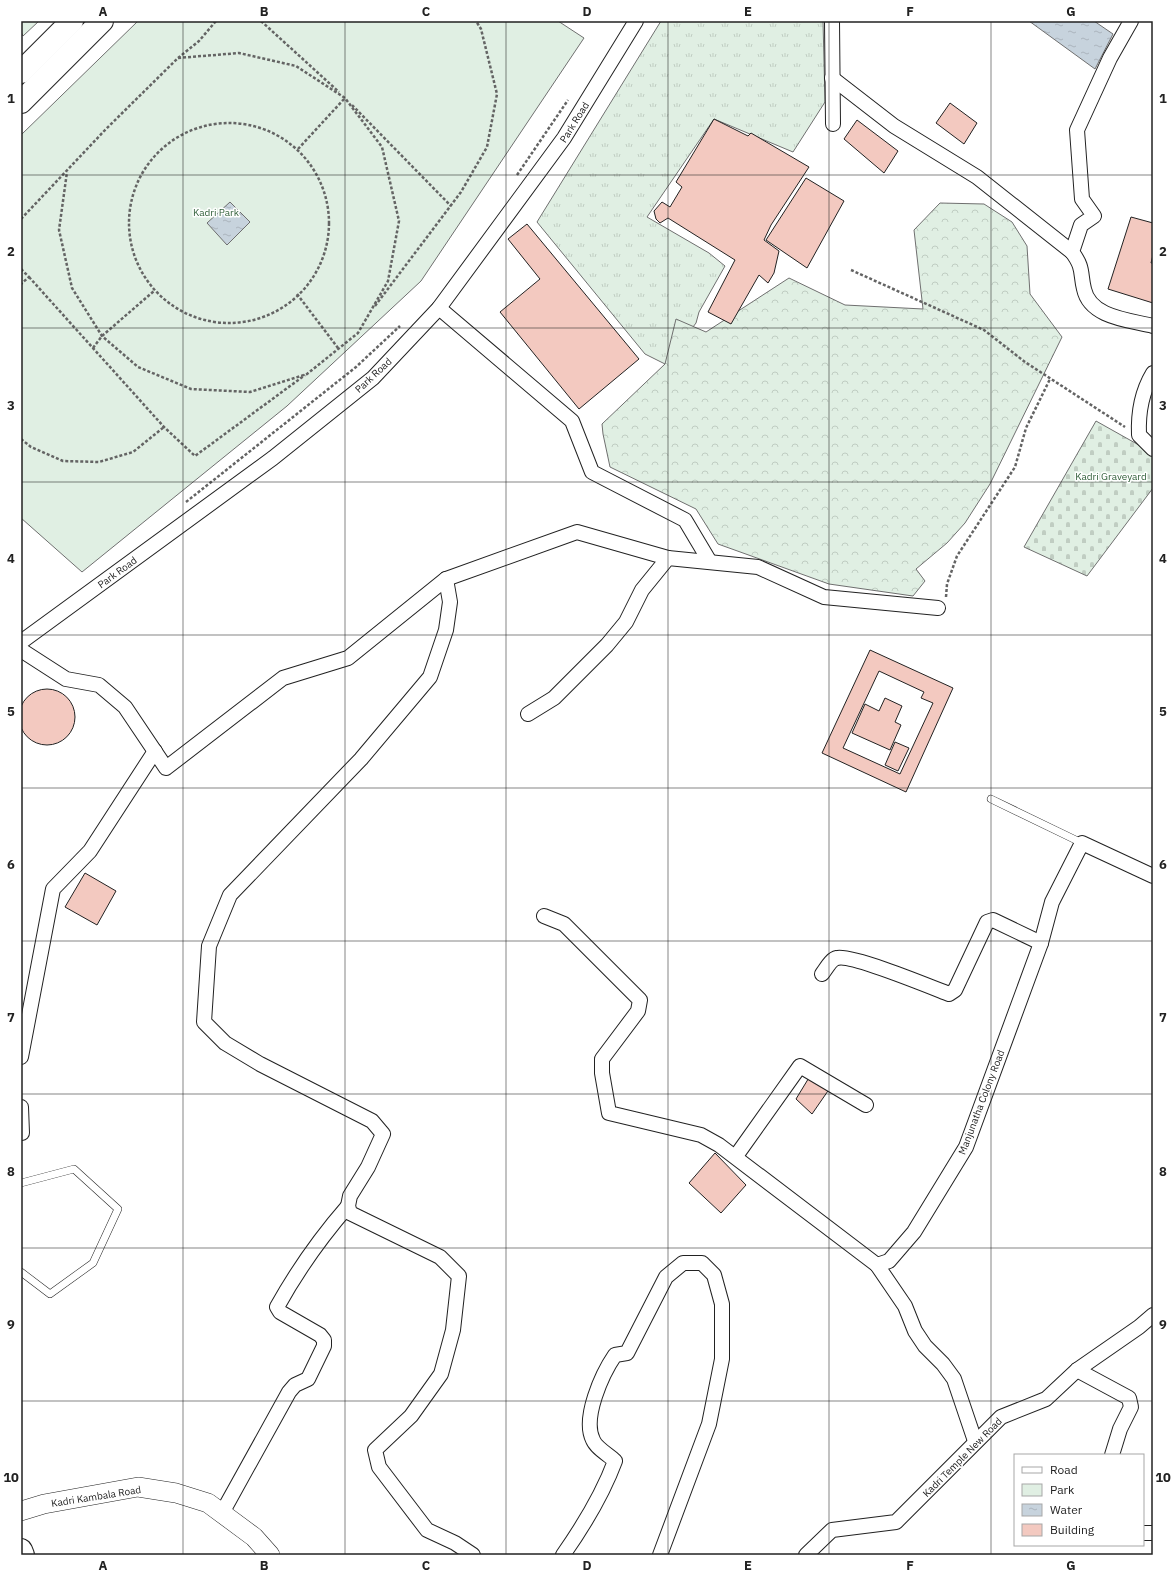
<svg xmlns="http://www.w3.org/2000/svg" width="1174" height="1576" font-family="'IBM Plex Sans',sans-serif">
<defs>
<pattern id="grass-tufts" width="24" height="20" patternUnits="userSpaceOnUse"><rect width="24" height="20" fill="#e0efe3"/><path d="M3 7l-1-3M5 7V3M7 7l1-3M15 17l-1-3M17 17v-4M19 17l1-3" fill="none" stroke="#c0cdc2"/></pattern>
<pattern id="forest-crowns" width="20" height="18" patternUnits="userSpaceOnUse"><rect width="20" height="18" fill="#e0efe3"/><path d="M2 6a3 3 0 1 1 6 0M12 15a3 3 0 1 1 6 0" fill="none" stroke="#c0cdc2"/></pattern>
<pattern id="cemetery-stones" width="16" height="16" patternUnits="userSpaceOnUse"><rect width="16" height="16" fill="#e0efe3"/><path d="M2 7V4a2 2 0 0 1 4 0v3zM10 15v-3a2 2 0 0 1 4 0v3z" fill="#c0cdc2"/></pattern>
<pattern id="water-ripples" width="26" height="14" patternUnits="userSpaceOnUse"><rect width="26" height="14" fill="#c7d3dd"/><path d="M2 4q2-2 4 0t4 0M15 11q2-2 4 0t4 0" fill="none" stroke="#abb5bd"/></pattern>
</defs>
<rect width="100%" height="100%" fill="#fff"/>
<polygon fill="url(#grass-tufts)" stroke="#6f6f6f" points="661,21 823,21 825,102 793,152 714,119 647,217 709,253 725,266 699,312 696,323 665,364 645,354 537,222"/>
<polygon fill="url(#forest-crowns)" stroke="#6f6f6f" points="940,203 984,204 1012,222 1027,246 1030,294 1062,337 990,484 965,523 947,543 916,569 925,581 913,596 829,584 718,544 696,509 610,467 603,434 602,424 665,364 676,319 706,332 789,278 845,305 923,309 914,230"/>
<polygon fill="url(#cemetery-stones)" stroke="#6f6f6f" points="1096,421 1153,453 1153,488 1087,576 1024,547"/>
<g fill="#e0efe3" stroke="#6f6f6f">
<polygon points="21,21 39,21 23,36 21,32"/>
<polygon points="138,21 558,21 584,38 421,281 287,406 82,572 21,518 21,135"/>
</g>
<g fill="url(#water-ripples)" stroke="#6f6f6f">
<polygon points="1029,21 1094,21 1113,34 1095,69"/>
<polygon points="230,202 250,222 227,245 207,223"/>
</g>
<g fill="#f3c9c0" stroke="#222" fill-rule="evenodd">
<polygon points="950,103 977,123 964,144 936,123"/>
<polygon points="714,119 748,136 751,133 809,167 771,225 764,240 779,251 774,273 768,283 759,275 731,324 708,312 735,260 668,218 660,223 656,219 654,211 662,202 670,207 682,187 676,182"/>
<polygon points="857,120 898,151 884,173 844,139"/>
<polygon points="806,178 844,201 807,268 766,240"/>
<polygon points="1131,217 1153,223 1153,255 1151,263 1153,263 1153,303 1108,289"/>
<polygon points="527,224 639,359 579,409 500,312 540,279 508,239"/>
<path d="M870,650L953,688L906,792L822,753ZM879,671L924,692L921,698L933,703L900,774L843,748Z"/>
<circle cx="47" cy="717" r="28"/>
<polygon points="885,698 902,706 895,722 901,725 890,750 852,733 865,704 879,711"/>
<polygon points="895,742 909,748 898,771 885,765"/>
<polygon points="85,873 116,891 97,925 65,907"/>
<polygon points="810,1076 830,1088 812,1114 796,1099"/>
<polygon points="715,1153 746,1185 721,1213 689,1183"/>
</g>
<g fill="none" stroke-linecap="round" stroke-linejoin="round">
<g stroke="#222" stroke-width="8">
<g id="lane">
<polyline points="991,799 1082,843"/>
<polyline points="21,1183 74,1169 118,1209 93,1263 50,1294 21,1272"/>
</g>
</g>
<g stroke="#222" stroke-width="16">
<g id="street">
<polyline points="832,21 833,124"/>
<path d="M1131,21L1110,58L1077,130L1082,199L1094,216L1081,225L1072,252C1084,268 1080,273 1084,289C1090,318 1130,320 1153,326"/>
<polyline points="832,78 894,126 977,177 1072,252"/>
<polyline points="439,308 572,421 592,472 685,520 710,562"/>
<path d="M1153,373C1141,393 1138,413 1139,435L1153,449"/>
<polyline points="446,579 450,602 446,630 430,677 361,759 230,895 209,946 204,1022 225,1043 260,1064 372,1121 383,1134 368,1167 350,1196 348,1206 350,1213 440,1257 459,1276 453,1330 441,1374 411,1416 375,1450 379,1467 427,1530 455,1543 473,1555"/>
<polyline points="21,642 273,458 373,378 439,308 564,138 636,21"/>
<polyline points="21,650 66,679 99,685 125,707 166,768 283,678 348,658 446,579 577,532 668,558"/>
<polyline points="528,714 554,698 607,645 626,622 642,590 668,558 758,567 824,597 938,608"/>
<polyline points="544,916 564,924 640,1000 638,1011 602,1059 602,1073 609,1113 701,1135 719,1145 877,1265 889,1261 914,1232 966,1147 1041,943 1052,902 1082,843 1153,876"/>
<path d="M822,974C826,969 831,959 837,958C851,954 931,987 949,994L955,990L987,922L993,920L1041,943"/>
<polyline points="21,1057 53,889 90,851 155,751"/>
<polyline points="21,1107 22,1133"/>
<polyline points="736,1156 800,1066 866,1105"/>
<polyline points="877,1265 905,1306 915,1331 925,1346 943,1364 954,1379 975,1441"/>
<polyline points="1077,1370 1129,1398 1131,1407 1120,1429 1112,1455"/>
<path d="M222,1513L289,1392L295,1385L308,1379L324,1346V1340L320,1335L280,1312L277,1307C297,1271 321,1237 348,1206"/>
<polyline points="1143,1533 1153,1533"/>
<path d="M563,1555C584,1525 602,1496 615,1461C609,1455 596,1448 593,1440C582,1418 602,1374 615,1355L627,1353L666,1277L683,1263H702L714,1275L722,1304V1359L709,1424L660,1555"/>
<polyline points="806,1555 832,1530 896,1522 1001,1417 1046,1399 1077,1370 1139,1327 1153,1315"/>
</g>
</g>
<g stroke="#222" stroke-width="20">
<polyline id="secondary" points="21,1511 44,1504 138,1487 176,1493 208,1503 254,1537 270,1555"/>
</g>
<g stroke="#222" stroke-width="24">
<polyline id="primary" points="21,1550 23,1555"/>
</g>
<g stroke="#222" stroke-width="24">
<g id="highway">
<polyline points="21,72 72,21"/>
<polyline points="21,102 102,21"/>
</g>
</g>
<g stroke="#646464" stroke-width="2.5" stroke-dasharray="3 2" stroke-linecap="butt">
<polyline points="261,21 339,92"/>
<polyline points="178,58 199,41 216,21"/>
<polyline points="352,105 451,206"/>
<circle cx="229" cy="223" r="100"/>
<polyline points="298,149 345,98"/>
<polyline points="517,175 568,100"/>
<polyline points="21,219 106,129 178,58 239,53 296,66 345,98 382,147 399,221 388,281 358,333 307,374 250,392 191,389 138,367 102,336 72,288 59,230 67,172"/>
<polyline points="21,269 29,277 21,284"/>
<polyline points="851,270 984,330 1025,362 1125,427"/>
<polyline points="29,277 164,427 195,456 305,375"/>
<polyline points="297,294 338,348"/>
<polyline points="375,306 461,192 487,147 497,94 481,29 476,21"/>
<polyline points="93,348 102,336 154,291"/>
<polyline points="21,439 31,447 63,461 99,462 133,452 164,427"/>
<polyline points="186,502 356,367 400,326"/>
<polyline points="946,597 947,584 957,556 1015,467 1026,428 1050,379"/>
</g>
<use href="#lane" stroke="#fff" stroke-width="7"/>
<use href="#street" stroke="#fff" stroke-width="14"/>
<use href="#secondary" stroke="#fff" stroke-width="19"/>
<use href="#primary" stroke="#fff" stroke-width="22"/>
<use href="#highway" stroke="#fff" stroke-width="22"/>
</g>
<path fill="none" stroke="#222" stroke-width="1" stroke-opacity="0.55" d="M183,21V1555M345,21V1555M506,21V1555M668,21V1555M829,21V1555M991,21V1555M21,175H1153M21,328H1153M21,482H1153M21,635H1153M21,788H1153M21,941H1153M21,1094H1153M21,1248H1153M21,1401H1153"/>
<g text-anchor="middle" stroke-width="3" stroke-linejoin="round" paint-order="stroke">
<g font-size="10" fill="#222" stroke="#fff">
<text transform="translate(574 122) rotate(-58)" y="4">Park Road</text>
<text transform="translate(373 375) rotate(-43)" y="4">Park Road</text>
<text transform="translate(117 572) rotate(-36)" y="4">Park Road</text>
<text transform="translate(981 1102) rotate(-69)" y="4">Manjunatha Colony Road</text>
<text transform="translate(962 1457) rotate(-45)" y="4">Kadri Temple New Road</text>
<text transform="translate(96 1496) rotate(-9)" y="4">Kadri Kambala Road</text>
</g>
<g font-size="10" fill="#2f5e38" stroke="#fff">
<text x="216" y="216">Kadri Park</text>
<text x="1111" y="480">Kadri Graveyard</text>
</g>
</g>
<rect width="1174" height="1576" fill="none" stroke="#ffffff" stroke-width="44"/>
<rect x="1014" y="1454" width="130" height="92" fill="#ffffff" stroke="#a7a7a7"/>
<rect x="1022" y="1467" width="20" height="6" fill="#ffffff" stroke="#a7a7a7"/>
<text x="1050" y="1474" font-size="12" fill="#222222">Road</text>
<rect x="1022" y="1484" width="20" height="12" fill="#e0efe3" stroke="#a7a7a7"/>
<text x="1050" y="1494" font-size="12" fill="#222222">Park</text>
<rect x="1022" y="1504" width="20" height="12" fill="url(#water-ripples)" stroke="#a7a7a7"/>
<text x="1050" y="1514" font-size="12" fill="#222222">Water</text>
<rect x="1022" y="1524" width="20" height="12" fill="#f3c9c0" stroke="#a7a7a7"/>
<text x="1050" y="1534" font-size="12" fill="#222222">Building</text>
<rect x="22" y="22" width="1130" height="1532" fill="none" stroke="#222" stroke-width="1.5"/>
<g font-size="13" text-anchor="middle" font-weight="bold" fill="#222">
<text x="103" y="16">A</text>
<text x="264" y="16">B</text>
<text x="426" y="16">C</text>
<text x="587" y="16">D</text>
<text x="748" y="16">E</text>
<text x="910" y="16">F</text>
<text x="1071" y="16">G</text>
<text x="11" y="103">1</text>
<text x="1163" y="103">1</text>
<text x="11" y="256">2</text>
<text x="1163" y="256">2</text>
<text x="11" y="410">3</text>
<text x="1163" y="410">3</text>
<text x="11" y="563">4</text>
<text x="1163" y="563">4</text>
<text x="11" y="716">5</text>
<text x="1163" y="716">5</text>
<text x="11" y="869">6</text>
<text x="1163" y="869">6</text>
<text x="11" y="1022">7</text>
<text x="1163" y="1022">7</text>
<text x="11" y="1176">8</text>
<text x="1163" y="1176">8</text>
<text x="11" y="1329">9</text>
<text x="1163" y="1329">9</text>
<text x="11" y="1482">10</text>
<text x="1163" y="1482">10</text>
<text x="103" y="1570">A</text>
<text x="264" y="1570">B</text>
<text x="426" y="1570">C</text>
<text x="587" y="1570">D</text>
<text x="748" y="1570">E</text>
<text x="910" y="1570">F</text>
<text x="1071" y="1570">G</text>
</g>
</svg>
